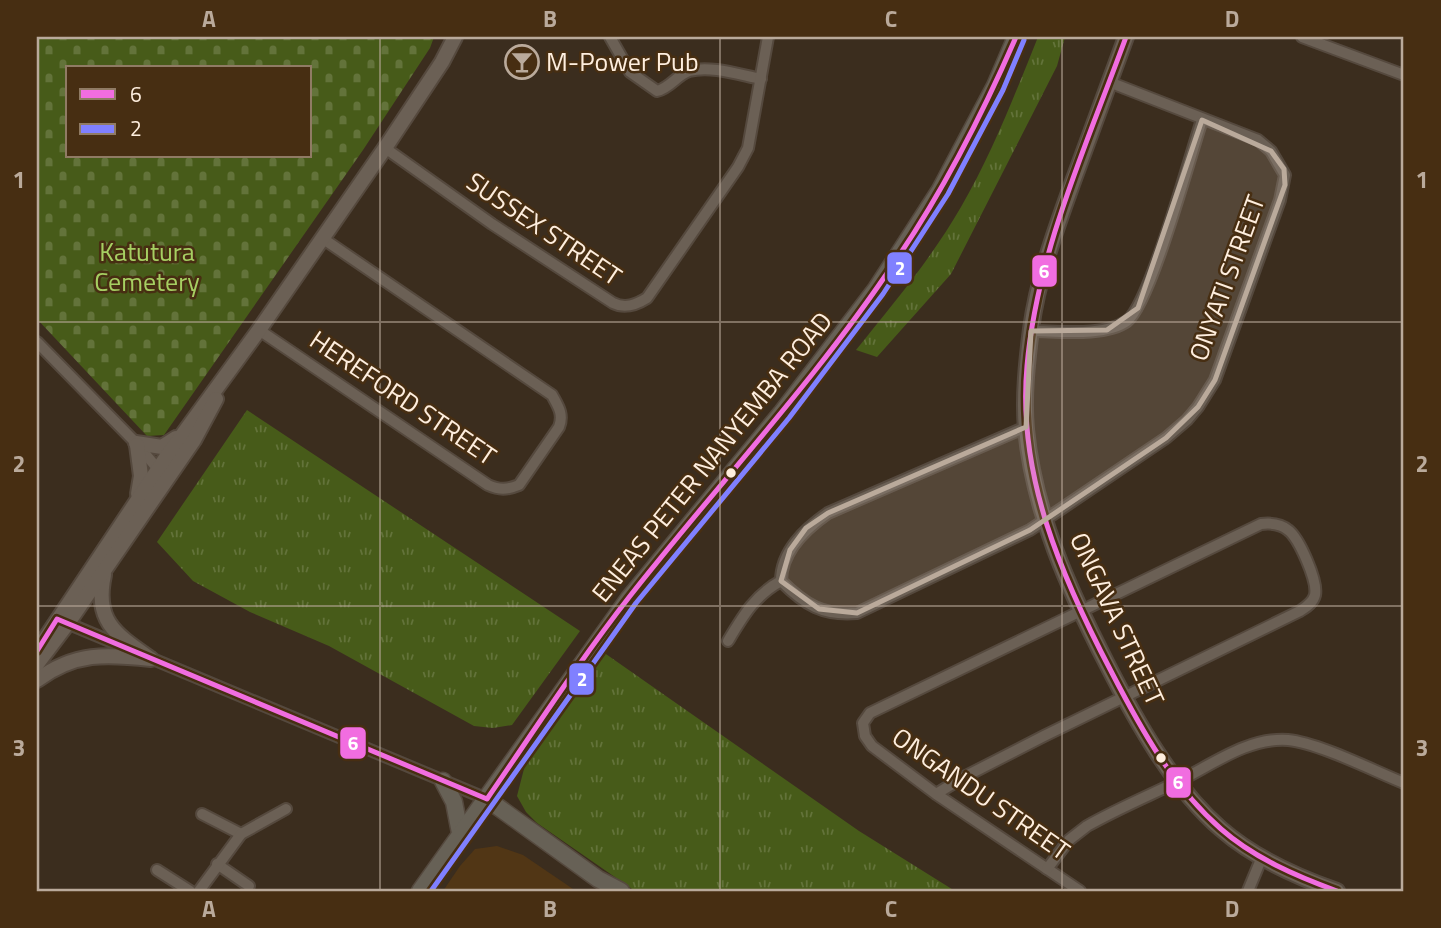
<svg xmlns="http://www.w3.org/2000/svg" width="1441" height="928" font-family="'Titillium Web',sans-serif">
<defs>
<pattern id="grass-tufts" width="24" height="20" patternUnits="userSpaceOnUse" patternTransform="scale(1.75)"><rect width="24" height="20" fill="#475b19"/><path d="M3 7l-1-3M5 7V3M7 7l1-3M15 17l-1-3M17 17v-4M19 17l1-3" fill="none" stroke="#63733a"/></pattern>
<pattern id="cemetery-stones" width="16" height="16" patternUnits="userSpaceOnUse" patternTransform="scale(1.75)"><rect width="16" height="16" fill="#475b19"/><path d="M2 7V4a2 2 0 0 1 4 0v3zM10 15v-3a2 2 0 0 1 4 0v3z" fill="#63733a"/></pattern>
</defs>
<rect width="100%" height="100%" fill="#3b2d1e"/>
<polygon fill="#513615" points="497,846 523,855 576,891 443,891 460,866 475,849"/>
<g fill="url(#grass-tufts)">
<path d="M1038,37H1065L1057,66L951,274L877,357L856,350C893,304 931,259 961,207C992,154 1015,94 1038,37Z"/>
<polygon points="247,410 580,631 512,725 493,728 474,726 329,646 250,612 193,581 157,542"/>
<polygon points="603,652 859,831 955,891 635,891 537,823 526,812 517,796 525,765"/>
</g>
<path fill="url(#cemetery-stones)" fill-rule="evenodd" d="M37,37H434L430,48L363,150L164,435L147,436L37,319ZM68,68H310V156H68Z"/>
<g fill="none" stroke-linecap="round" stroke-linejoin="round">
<g stroke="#55493e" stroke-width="14">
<g id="minor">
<path d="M610,37L630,72L657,91C670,88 677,75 689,71C711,65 740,75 761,79"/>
<polyline points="1302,37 1404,75"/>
<path d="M385,148L492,224L613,303C625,309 636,305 647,298L738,167L748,148L768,37"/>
<path d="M259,330L488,485C499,490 507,490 519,485L559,427C564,414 558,406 552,395L322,238"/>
<path d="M1031,331C1057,331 1105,337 1127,321C1150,304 1190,156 1202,120"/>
<polyline points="37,342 136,443 162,474"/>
<path d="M1026,427L828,513C805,529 781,551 781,581C805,605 823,616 857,613L1030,530L1166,438L1187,420L1198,407L1215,380L1280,200L1285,175L1271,151L1258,140L1109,82"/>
<polyline points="62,621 487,799"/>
<path d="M728,641C743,616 755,595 781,581"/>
<path d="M936,794L964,777L1044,736L1300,611C1306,607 1313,603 1315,595C1318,581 1299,538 1288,530C1280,523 1270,523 1261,524L870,713L863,723L865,736L872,746L936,794L1080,891"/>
<polyline points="202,814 241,834"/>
<polyline points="217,864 249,886"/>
<path d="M1047,869L1069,840L1087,826C1117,809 1148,796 1179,781C1213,764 1249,737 1288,740C1319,743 1374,771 1404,783"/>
<polyline points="157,870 190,891"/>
<polyline points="199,891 241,834 286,809"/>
<polyline points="1248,891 1262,857"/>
</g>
</g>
<g stroke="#55493e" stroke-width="18">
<g id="tertiary">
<path d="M1126,37C1109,83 1092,130 1075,176C1057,226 1038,276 1031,329C1027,361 1023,397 1026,429C1034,513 1069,590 1107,664C1135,719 1173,788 1221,829C1253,857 1297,877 1337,891"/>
<polyline points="136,443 162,447 176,438"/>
<polyline points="137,445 141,476 138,494"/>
<path d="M104,575C94,620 115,634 148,657"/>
<polyline points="37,651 167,456 259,330 385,148 442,62 455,37"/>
<polyline points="37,664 68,623 194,440 216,399"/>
<path d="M37,680C75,652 106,654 151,659"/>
</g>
</g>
<g stroke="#55493e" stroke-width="19">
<g id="secondary">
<polyline points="443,781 454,802 460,833"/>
<polyline points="487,799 598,879 621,891"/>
<polyline points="420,891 629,598 782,412 876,289 940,190 995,86 1016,37"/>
</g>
</g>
<use href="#minor" stroke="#6b6055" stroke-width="10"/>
<use href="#tertiary" stroke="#6b6055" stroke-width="14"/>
<use href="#secondary" stroke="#676156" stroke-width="16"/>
<g stroke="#472e12" stroke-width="10">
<g id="bus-1">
<path d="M1126,37C1087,144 1037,252 1027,366C1017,476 1062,578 1112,673C1141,729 1173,787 1221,829C1254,858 1296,876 1337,891"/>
<path d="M37,651L57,619L487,799C534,731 579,661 630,596C718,484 817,379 896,260C944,190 982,115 1016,37"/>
</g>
</g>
<g stroke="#472e12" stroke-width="10">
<polyline id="bus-2" points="431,891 636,603 789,418 883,294 948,194 1003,90 1024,40"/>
</g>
<use href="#bus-1" stroke="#f16de0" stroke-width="5"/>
<use href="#bus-2" stroke="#8080ff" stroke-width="5"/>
</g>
<path fill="#baaa9b" fill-opacity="0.2" stroke="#baaa9b" stroke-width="5" stroke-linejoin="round" d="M1202,120L1271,151L1284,169L1285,185L1215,380L1198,407L1166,438L1030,530L857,613L819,609L781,581L790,550L806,528L828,513L1026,427L1031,331L1107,330L1138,308Z"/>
<path fill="none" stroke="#baaa9b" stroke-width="2" stroke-opacity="0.55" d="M380,37V891M720,37V891M1062,37V891M37,322H1404M37,606H1404"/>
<defs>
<g id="bar-ring" transform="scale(1.75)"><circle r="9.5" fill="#472e12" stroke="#baaa9b" stroke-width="1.5"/><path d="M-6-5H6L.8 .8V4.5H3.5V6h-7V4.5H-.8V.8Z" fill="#baaa9b"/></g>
</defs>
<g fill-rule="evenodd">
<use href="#bar-ring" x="522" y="62"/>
</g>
<g fill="#feeede" stroke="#472e12" stroke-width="2.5">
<circle cx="731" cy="473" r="6"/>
<circle cx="1161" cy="758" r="6"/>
</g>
<g text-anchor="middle" stroke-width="5" stroke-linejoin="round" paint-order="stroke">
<g font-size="26" fill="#feeede" stroke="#472e12" text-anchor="start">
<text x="546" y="71">M-Power Pub</text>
</g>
<g font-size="26" fill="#feeede" stroke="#472e12">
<text transform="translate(544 229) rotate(34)" y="9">SUSSEX STREET</text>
<text transform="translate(1227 278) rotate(-70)" y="9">ONYATI STREET</text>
<text transform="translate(403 398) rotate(34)" y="9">HEREFORD STREET</text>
<text transform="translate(712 457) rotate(-51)" y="9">ENEAS PETER NANYEMBA ROAD</text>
<text transform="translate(1117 619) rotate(65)" y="9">ONGAVA STREET</text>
<text transform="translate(981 794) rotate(35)" y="9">ONGANDU STREET</text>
</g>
<g font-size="26" fill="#a6cf62" stroke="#472e12">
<text x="147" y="261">Katutura<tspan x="147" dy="30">Cemetery</tspan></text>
</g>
</g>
<g stroke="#472e12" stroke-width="2.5">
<rect x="886" y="251" width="27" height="34" rx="7" fill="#8080ff"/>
<rect x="1031" y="254" width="27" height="34" rx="7" fill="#f16de0"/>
<rect x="568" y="662" width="27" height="34" rx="7" fill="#8080ff"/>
<rect x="339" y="726" width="28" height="34" rx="7" fill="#f16de0"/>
<rect x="1165" y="766" width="27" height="33" rx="7" fill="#f16de0"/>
</g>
<g font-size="19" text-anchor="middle" font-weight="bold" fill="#fff">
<text x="900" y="275">2</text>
<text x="1044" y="278">6</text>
<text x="582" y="686">2</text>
<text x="353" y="750">6</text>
<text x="1178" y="789">6</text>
</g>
<rect width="1441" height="928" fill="none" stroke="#472e12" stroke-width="77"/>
<rect x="66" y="66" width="245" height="91" fill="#472e12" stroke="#907b64" stroke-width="2"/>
<rect x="80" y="89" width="35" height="10" fill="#f16de0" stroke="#907b64" stroke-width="2"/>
<text x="130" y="102" font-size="21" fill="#feeede">6</text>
<rect x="80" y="124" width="35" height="10" fill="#8080ff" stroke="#907b64" stroke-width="2"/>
<text x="130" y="136" font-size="21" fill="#feeede">2</text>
<rect x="38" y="38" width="1364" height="852" fill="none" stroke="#baaa9b" stroke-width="2.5"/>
<g font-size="23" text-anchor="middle" font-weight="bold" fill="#baaa9b">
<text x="209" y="27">A</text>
<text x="550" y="27">B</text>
<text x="891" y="27">C</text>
<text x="1232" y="27">D</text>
<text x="19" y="188">1</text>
<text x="1422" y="188">1</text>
<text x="19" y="472">2</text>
<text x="1422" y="472">2</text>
<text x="19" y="756">3</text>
<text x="1422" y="756">3</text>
<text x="209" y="917">A</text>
<text x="550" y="917">B</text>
<text x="891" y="917">C</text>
<text x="1232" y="917">D</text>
</g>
</svg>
